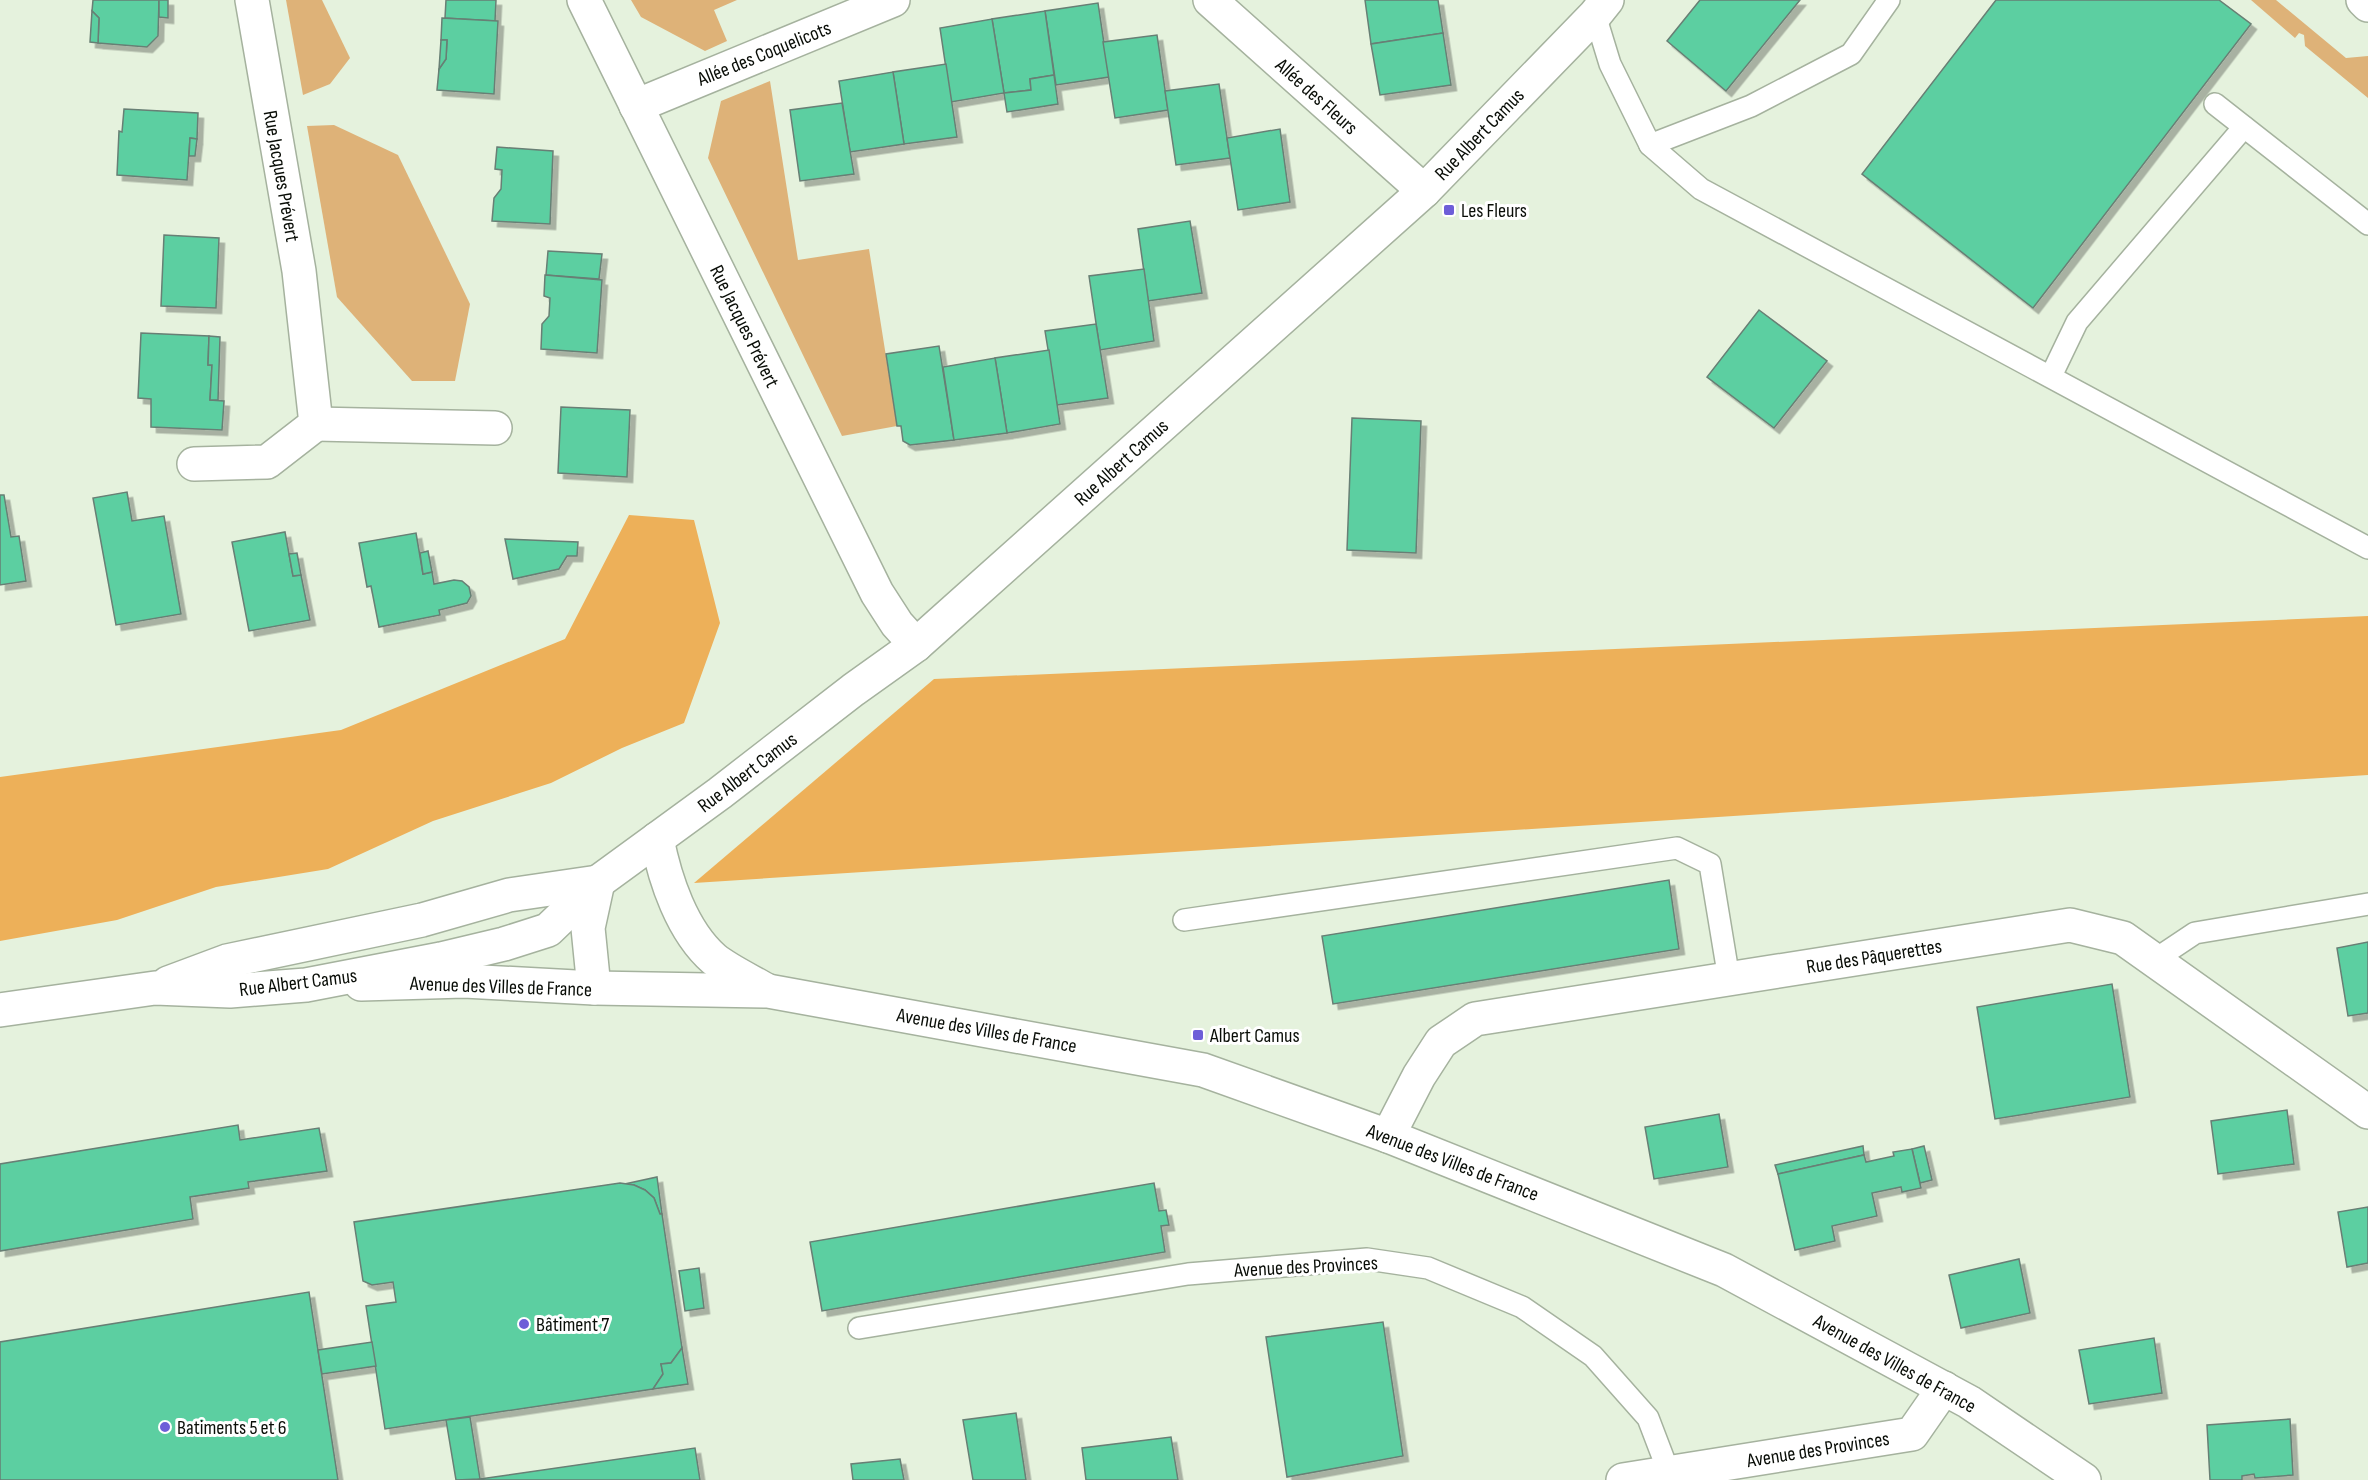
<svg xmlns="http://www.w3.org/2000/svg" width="2368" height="1480" font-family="'Sofia Sans Condensed',sans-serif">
<defs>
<filter id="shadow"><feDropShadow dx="5.5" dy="5.5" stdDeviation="0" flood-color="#0004"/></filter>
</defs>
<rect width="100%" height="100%" fill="#e5f2dd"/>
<g fill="#deb278">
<polygon points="286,0 322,0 350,58 330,84 303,95"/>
<polygon points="631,0 737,0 714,10 727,41 705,51 641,17"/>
<polygon points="2251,0 2276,0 2346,58 2368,56 2368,98 2305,46 2304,35 2299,33 2295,38"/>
<polygon points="770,81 798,260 869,249 897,426 842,436 708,158 721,101"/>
<polygon points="334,125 398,155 470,304 455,381 412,381 337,297 307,126"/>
</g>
<g fill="#edb059">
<polygon points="629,515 694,520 720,623 684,723 622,748 551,783 433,821 328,869 216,887 117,920 0,941 0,777 341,730 565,639"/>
<polygon points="2368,616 2368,775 694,883 934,679"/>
</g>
<g fill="#5bcfa1" stroke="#687f74" stroke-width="1.5" filter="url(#shadow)">
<polygon points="93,0 159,0 158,36 147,47 98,43 99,18 92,11"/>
<polygon points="159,0 168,0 168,18 159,17"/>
<polygon points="446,0 496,0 495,21 445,18"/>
<polygon points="1365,0 1438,0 1443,33 1371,44"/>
<polygon points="1700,0 1800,0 1726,91 1667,41"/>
<polygon points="1996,0 2219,0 2251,24 2033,308 1862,174"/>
<polygon points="1098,3 1109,77 1056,85 1045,11"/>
<polygon points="92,11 99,18 98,43 90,42"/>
<polygon points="1045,11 1054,75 1030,79 1031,90 1004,93 992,19"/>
<polygon points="442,18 498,21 494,94 437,90 439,69 446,59 447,40 441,40"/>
<polygon points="992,19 1004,93 951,102 940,28"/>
<polygon points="1443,33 1451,85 1380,95 1371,44"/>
<polygon points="1157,35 1168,110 1115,118 1103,42"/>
<polygon points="441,40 447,40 446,59 439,69"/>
<polygon points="946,64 957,137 904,144 893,72"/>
<polygon points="893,72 904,144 850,152 839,81"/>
<polygon points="1054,75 1058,104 1007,112 1004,93 1031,90 1030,79"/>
<polygon points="1219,84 1230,158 1176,165 1165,91"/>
<polygon points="842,103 854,174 800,181 790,110"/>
<polygon points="124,109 198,113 197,139 190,138 187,180 117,175 119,131 122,132"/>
<polygon points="1280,129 1290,202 1238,210 1227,138"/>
<polygon points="190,138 197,139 195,156 189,156"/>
<polygon points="497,147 553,151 550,224 492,221 494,198 501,189 502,170 495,169"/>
<polygon points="1190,221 1202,293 1148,301 1138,229"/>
<polygon points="164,235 219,238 216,308 161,306"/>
<polygon points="548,251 602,254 599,279 546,275"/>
<polygon points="1144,269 1154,341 1100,350 1089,276"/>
<polygon points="545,275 602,280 597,353 541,349 542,324 549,316 550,298 544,296"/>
<polygon points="1759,310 1827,361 1774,428 1707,377"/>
<polygon points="1096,324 1108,398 1057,405 1045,331"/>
<polygon points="141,333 209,336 208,365 212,365 210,400 224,401 222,430 151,427 151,399 138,398"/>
<polygon points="209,336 220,337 218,400 210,400 212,365 208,365"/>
<polygon points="939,346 954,440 910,445 903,441 901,426 897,426 886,354"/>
<polygon points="1049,350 1060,424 1007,433 995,358"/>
<polygon points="995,358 1007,433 954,440 943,367"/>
<polygon points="561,407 630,410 627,477 558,473"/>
<polygon points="1352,418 1421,421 1416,553 1347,550"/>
<polygon points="127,492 132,521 164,516 181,614 116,625 93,498"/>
<polygon points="0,495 4,495 11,537 19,536 26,581 0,585"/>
<polygon points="285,532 293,576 301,575 310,620 249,631 232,542"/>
<polygon points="416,533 423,574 432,572 434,584 454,580 462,581 469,587 471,596 467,603 439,610 440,615 379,627 371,586 367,587 359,543"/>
<polygon points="505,539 578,542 577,556 567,556 559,569 513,579"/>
<polygon points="428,551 432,572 423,574 420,553"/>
<polygon points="297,553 301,575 293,576 289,554"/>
<polygon points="1669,880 1679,949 1333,1004 1322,936"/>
<polygon points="2368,942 2368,1013 2348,1016 2337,948"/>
<polygon points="2112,984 2130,1097 1995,1119 1977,1007"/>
<polygon points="2287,1110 2294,1164 2218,1174 2211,1121"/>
<polygon points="1719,1114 1728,1167 1654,1179 1645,1127"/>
<polygon points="238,1125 240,1140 319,1128 327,1171 248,1182 249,1188 190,1197 193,1219 0,1251 0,1164"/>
<polygon points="1863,1146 1864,1155 1778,1174 1775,1165"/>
<polygon points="1924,1146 1932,1180 1920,1183 1912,1149"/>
<polygon points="1912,1149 1921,1188 1902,1192 1901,1187 1872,1193 1877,1216 1832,1226 1835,1241 1795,1250 1778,1174 1864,1155 1866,1162 1894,1156 1893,1152"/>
<polygon points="657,1177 662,1214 660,1214 654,1198 645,1190 634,1185 620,1185"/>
<polygon points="620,1183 634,1185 645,1190 654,1198 660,1214 662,1214 682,1348 671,1363 661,1364 663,1374 653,1389 385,1429 366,1306 396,1302 393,1282 372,1285 363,1281 354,1222"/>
<polygon points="1154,1183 1159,1211 1166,1210 1169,1225 1161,1226 1165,1252 822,1311 810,1242"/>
<polygon points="2368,1207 2368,1263 2347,1267 2338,1212"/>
<polygon points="2019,1259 2030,1313 1961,1328 1949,1275"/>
<polygon points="699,1268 704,1308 685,1311 679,1271"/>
<polygon points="309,1292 338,1480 0,1480 0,1342"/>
<polygon points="1383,1322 1403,1456 1287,1477 1266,1337"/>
<polygon points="2154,1338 2162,1393 2089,1404 2079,1350"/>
<polygon points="372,1342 376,1366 322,1374 318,1350"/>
<polygon points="682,1348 688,1384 653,1389 663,1374 661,1364 671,1363"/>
<polygon points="1016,1413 1026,1480 973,1480 963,1420"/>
<polygon points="470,1417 480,1479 456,1480 446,1420"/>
<polygon points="2290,1419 2293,1475 2255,1478 2254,1474 2242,1476 2242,1480 2210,1480 2207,1425"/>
<polygon points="1171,1437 1178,1480 1086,1480 1082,1448"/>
<polygon points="695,1448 700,1480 476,1480 480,1479"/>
<polygon points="900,1459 904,1480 853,1480 851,1464"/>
</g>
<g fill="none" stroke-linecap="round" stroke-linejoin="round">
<g stroke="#a5b29e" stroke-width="24">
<g id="service">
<polyline points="1595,15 1610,64 1650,145 1701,189 2368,548"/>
<polyline points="2215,104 2368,224"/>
<polyline points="1650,145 1751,106 1851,54 1889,0"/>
<polyline points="2051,376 2077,322 2244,127"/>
<polyline points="1184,920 1677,848 1710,864 1729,979"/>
<polyline points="2156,959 2195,933 2368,904"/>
<polyline points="859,1328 1188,1274 1367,1259 1428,1268 1522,1307 1593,1356 1648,1418 1669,1473"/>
</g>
</g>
<g stroke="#a5b29e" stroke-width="36">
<g id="minor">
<polyline points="584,0 877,593 897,624 916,645"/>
<polyline points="1210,0 1424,191"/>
<polyline points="636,106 893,0"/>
<polyline points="316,424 495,428"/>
<polyline points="194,464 267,462 316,424 299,271 252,0"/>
<path d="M657,839C665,880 682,931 714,959C729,971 749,980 766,990"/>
<polyline points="361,984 464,981 594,988 768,991 1203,1070 1388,1136 1724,1270 1969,1402 2084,1480"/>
<polyline points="594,988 588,928 598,882"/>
<polyline points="1388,1136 1419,1076 1441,1042 1475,1019 2070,925 2123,938 2368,1112"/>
<polyline points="1623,1480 1912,1434 1944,1388"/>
</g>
</g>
<g stroke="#a5b29e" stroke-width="36">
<g id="tertiary">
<polyline points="2363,0 2368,5"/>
<polyline points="168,983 227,961 422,920 509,895 598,882"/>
<polyline points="0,1010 155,988 230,991 306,985 441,959 504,944 548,930 598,882 720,793 853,690 916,645 1424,191 1595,15 1607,0"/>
</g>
</g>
<use href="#service" stroke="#fff" stroke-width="21"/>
<use href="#minor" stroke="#fff" stroke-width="33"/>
<use href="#tertiary" stroke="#fff" stroke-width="33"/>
</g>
<g fill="#6d5ed8" stroke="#fff" stroke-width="2">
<rect x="1443" y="204" width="12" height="12" rx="3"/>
<rect x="1192" y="1029" width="12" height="12" rx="3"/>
<circle cx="524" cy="1324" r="6"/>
<circle cx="165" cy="1427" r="6"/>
</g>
<g text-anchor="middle" stroke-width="6" stroke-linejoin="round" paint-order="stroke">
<g font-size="20" fill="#090d07" stroke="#fff">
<text transform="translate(764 53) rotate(-22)" y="7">Allée des Coquelicots</text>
<text transform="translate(1317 96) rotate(42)" y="7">Allée des Fleurs</text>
<text transform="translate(1479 134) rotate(-46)" y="7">Rue Albert Camus</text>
<text transform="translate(282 176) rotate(80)" y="7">Rue Jacques Prévert</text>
<text transform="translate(745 326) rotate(64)" y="7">Rue Jacques Prévert</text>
<text transform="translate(1121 462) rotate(-42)" y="7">Rue Albert Camus</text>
<text transform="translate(747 772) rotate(-37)" y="7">Rue Albert Camus</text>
<text transform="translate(1874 956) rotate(-9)" y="7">Rue des Pâquerettes</text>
<text transform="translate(298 982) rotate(-7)" y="7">Rue Albert Camus</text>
<text transform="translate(501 986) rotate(2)" y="7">Avenue des Villes de France</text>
<text transform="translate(987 1030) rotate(10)" y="7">Avenue des Villes de France</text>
<text transform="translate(1453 1162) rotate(21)" y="7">Avenue des Villes de France</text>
<text transform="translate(1306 1266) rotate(-3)" y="7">Avenue des Provinces</text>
<text transform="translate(1895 1363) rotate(29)" y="7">Avenue des Villes de France</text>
<text transform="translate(1818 1449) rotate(-9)" y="7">Avenue des Provinces</text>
</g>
<g font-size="20" fill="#090d07" stroke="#fff" text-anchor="start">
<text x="1461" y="217">Les Fleurs</text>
<text x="1210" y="1042">Albert Camus</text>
<text x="536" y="1331">Bâtiment 7</text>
<text x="177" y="1434">Batiments 5 et 6</text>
</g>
</g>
</svg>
